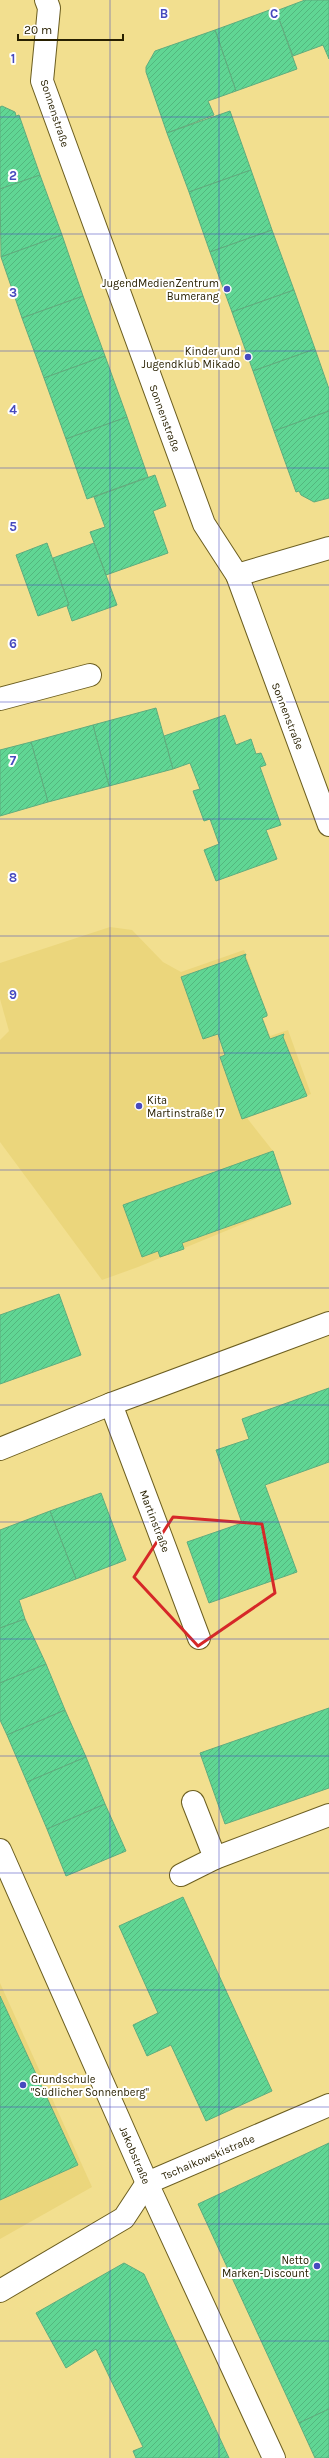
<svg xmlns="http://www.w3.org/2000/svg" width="329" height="2458" font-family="Karla,sans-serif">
<defs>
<pattern id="building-hatch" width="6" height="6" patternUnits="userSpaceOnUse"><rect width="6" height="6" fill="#60d694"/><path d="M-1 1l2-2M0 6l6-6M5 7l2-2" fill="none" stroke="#53b77e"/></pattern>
</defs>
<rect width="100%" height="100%" fill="#f2df8f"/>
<g fill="#ebd67c">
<polygon points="110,927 132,930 163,962 181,972 244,950 268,1016 263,1018 270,1036 288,1030 311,1094 247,1118 273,1151 291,1204 138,1267 102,1280 0,1142 0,1040 9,1031 0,999 0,963"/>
<polygon points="0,1983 92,2187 0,2239"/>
</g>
<g fill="url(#building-hatch)" stroke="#5fac7e">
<polygon points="305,0 329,0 329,59 323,45 293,56 276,11"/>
<polygon points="275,8 297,69 236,91 215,30"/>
<polygon points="215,30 236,91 208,101 214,115 167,133 146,72 146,67 155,51"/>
<polygon points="2,106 15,112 16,116 19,115 40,175 0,189 0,107"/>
<polygon points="230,111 251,170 189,192 167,133"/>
<polygon points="251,170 272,230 210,252 189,192"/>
<polygon points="40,175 62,235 1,257 0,189"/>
<polygon points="272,230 294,290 232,312 210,252"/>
<polygon points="62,235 83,296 22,318 1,257"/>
<polygon points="294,290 315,349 253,371 232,312"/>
<polygon points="83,296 105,356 44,378 22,318"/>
<polygon points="315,349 329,389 329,411 274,431 253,371"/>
<polygon points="105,356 127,417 66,439 44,378"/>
<polygon points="329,411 329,498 314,502 301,495 299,491 296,492 274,431"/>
<polygon points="127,417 148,477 87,499 66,439"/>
<polygon points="155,475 166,506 153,511 168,553 106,575 90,532 105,527 94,497"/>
<polygon points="47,543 69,605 38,616 16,555"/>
<polygon points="94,543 117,605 72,621 67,606 69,605 53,558"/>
<polygon points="156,708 173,769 109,786 93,725"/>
<polygon points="225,715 236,745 251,739 256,754 261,753 266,765 260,767 281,825 266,830 277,859 216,881 204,850 219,844 210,819 204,821 193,791 200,789 190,763 173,769 164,736"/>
<polygon points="93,725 109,786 48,802 31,742"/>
<polygon points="31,742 48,802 0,816 0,750"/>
<polygon points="246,954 245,957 267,1014 267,1016 262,1018 270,1039 284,1034 283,1037 307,1096 242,1119 220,1057 225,1055 218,1034 203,1039 181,977"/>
<polygon points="273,1151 291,1204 182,1243 184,1249 160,1257 158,1251 142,1257 123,1205"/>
<polygon points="59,1294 81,1355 0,1384 0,1315"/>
<polygon points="329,1388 329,1462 265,1485 297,1572 209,1603 187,1542 242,1523 216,1450 249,1439 242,1419"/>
<polygon points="101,1493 126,1560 76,1579 50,1511"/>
<polygon points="50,1511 76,1579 19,1600 25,1619 0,1628 0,1530"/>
<polygon points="25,1619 46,1664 0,1683 0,1628"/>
<polygon points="46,1664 65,1710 7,1735 0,1720 0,1683"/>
<polygon points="329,1708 329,1788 225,1824 200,1753"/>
<polygon points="65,1710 86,1757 27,1782 7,1735"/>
<polygon points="86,1757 105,1804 47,1829 27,1782"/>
<polygon points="105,1804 126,1851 66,1876 47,1829"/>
<polygon points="183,1897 272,2091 206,2121 171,2045 147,2056 133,2025 158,2013 119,1926"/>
<polygon points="0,1996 78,2165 0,2200"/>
<polygon points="329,2143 329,2409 299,2423 198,2204"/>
<polygon points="124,2263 144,2274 229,2458 136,2458 133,2451 143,2447 96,2349 66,2368 36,2313"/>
<polygon points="329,2409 329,2458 315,2458 299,2423"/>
</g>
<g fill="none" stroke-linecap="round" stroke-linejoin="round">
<g stroke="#6c5e20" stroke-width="24">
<g id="street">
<polyline points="46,0 49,8 42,81 204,524 237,575 329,825"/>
<polyline points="237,575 329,548"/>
<polyline points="0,699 90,675"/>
<polyline points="111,1404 199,1638"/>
<polyline points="0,1449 111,1404 329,1323"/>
<polyline points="193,1802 215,1858"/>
<polyline points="0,1850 147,2183 274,2458"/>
<polyline points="181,1875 215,1858 329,1815"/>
<polyline points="0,2291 124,2218 147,2183 329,2105"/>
</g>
</g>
<use href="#street" stroke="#fff" stroke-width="22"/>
</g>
<path fill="none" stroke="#d62828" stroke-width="3" stroke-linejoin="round" d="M173,1517L262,1524L275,1593L198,1646L134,1577Z"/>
<path fill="none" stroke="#474abf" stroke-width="1" stroke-opacity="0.55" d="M110,0V2458M219,0V2458M0,117H329M0,234H329M0,351H329M0,468H329M0,585H329M0,702H329M0,819H329M0,936H329M0,1053H329M0,1170H329M0,1288H329M0,1405H329M0,1522H329M0,1639H329M0,1756H329M0,1873H329M0,1990H329M0,2107H329M0,2224H329M0,2341H329"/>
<g fill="#474abf" stroke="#fff" stroke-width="1.5">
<circle cx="227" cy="289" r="4"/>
<circle cx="248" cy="357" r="4"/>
<circle cx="139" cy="1106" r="4"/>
<circle cx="23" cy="2085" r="4"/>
<circle cx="317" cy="2266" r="4"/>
</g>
<g text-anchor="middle" stroke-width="4" stroke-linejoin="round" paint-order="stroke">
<g font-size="11" fill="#282000" stroke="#fff">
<text transform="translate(55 113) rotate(72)" y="4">Sonnenstraße</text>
<text transform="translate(165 418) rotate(70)" y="4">Sonnenstraße</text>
<text transform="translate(288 716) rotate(69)" y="4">Sonnenstraße</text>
<text transform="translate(155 1521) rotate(69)" y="4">Martinstraße</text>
<text transform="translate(135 2155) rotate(67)" y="4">Jakobstraße</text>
<text transform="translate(208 2157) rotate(-23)" y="4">Tschaikowskistraße</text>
</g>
<g font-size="11" fill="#282000" stroke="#fff" text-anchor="end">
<text x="219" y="287">JugendMedienZentrum<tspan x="219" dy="13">Bumerang</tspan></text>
<text x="240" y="355">Kinder und<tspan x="240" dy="13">Jugendklub Mikado</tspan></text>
<text x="147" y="1104" text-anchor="start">Kita<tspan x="147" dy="13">Martinstraße 17</tspan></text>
<text x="31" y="2083" text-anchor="start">Grundschule<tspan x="31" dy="13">"Südlicher Sonnenberg"</tspan></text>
<text x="309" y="2264">Netto<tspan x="309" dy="13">Marken-Discount</tspan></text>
</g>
</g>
<g font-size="13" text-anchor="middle" font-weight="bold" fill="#474abf" stroke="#fff" stroke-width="4" stroke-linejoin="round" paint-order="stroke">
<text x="164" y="18">B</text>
<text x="274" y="18">C</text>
<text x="13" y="63">1</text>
<text x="13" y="180">2</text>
<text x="13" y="297">3</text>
<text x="13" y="414">4</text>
<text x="13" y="531">5</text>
<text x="13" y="648">6</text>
<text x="13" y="765">7</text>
<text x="13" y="882">8</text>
<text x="13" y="999">9</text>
</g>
<path d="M18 34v6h105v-6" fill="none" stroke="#282000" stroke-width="2"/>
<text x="24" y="34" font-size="12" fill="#282000" stroke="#ffffff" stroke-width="3" paint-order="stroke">20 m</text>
</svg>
